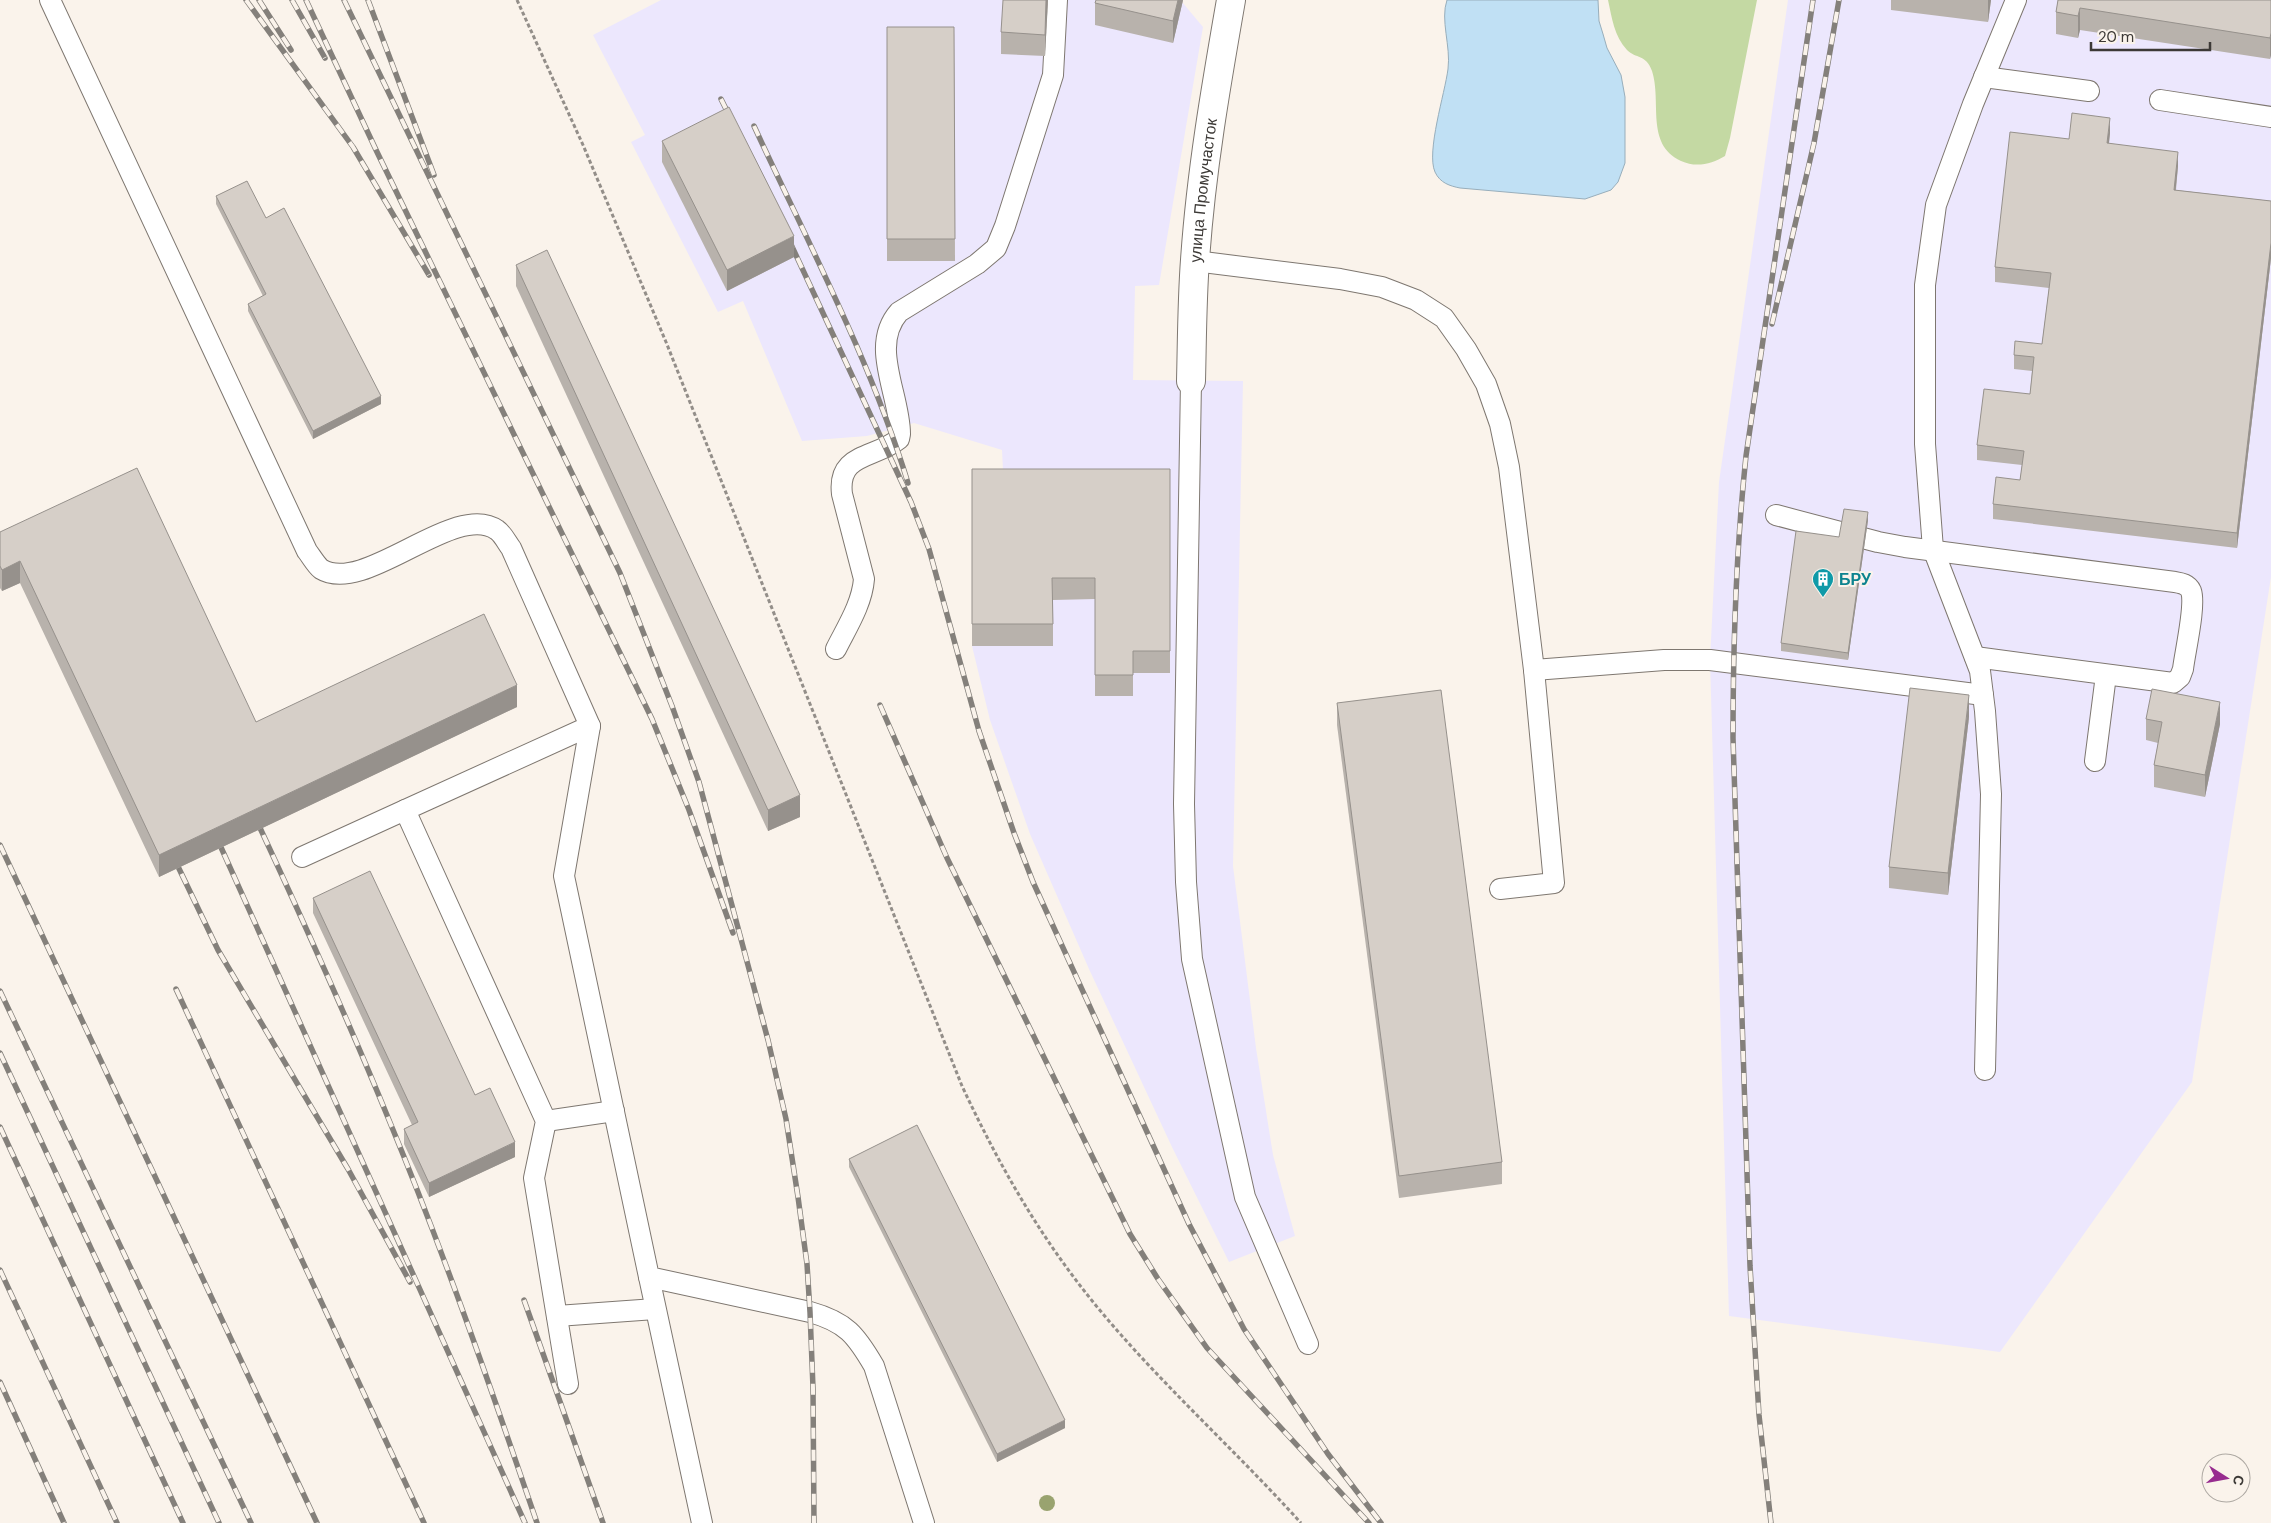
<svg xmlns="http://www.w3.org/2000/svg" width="2271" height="1523" font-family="'DM Sans',sans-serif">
<rect width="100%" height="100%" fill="#faf3eb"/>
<g fill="#ece7fd">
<polygon points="661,0 1182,0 1182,2 1203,27 1159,285 1135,286 1133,380 1243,381 1233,866 1256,1048 1273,1155 1295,1236 1229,1262 1172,1147 1089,969 1030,834 990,720 972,646 972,491 1004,491 1002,450 914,423 867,436 802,441 743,301 718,312 631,142 645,135 593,35"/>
<polygon points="1788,0 2271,0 2271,577 2192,1082 2000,1352 1729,1316 1710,660 1719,482"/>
</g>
<path fill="#c4d9a3" d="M1608,0H1757L1730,138L1725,156C1712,164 1696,168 1681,161C1645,144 1662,102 1652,71C1646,54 1636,59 1627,50C1614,36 1612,18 1608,0Z"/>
<path fill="#c0e0f4" stroke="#98aebb" d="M1447,0H1598L1599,21L1603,34L1607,48L1621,75L1625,97V163L1618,182L1611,190L1585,199L1460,188C1450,186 1440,183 1435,172C1426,152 1445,93 1448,69C1451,46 1440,20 1447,0Z"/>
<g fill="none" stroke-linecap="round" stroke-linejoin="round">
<g stroke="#7e7770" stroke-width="22">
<g id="lane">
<path d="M50,0L307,551C311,556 316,565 321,569C365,596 455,500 497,530C503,534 507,543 511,548L590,726L564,876L649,1277L810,1312C846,1322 856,1335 874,1366L924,1523"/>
<polyline points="1984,77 2089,91"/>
<polyline points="2160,100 2271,117"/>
<polyline points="1195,261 1340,279 1382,287 1416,300 1444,318 1466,349 1486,384 1500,424 1509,467 1534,670 1554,883 1500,889"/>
<polyline points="1191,381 1184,804 1186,882 1192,959 1245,1197 1308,1344"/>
<path d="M1776,515L1878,542L1905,547L2175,582C2181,583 2188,584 2191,591C2196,605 2185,652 2183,669L2180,677L2173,683L1975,657"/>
<path d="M836,649C847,627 862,604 864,579L842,494C837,453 874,459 899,439L900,434C900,394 869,346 899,312L977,264L996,248L1005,226L1053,75L1057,0"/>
<polyline points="1534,670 1664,660 1710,660 1983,695"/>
<polyline points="2095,761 2106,675"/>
<polyline points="302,857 405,810"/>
<polyline points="1985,1070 1991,794 1985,711 1980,671 1933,549 1925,444 1925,285 1936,205 1973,104 2016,0"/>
<polyline points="546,1121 614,1111"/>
<polyline points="649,1277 702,1523"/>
<polyline points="557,1316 655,1309"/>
<polyline points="568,1384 534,1178 546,1121 405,810 590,726"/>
</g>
</g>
<g stroke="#7e7770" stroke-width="30">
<g id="street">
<path id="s1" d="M1191,381C1192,341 1192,300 1195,260C1201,172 1216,86 1231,0"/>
</g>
</g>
<path stroke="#938e89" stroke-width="3" stroke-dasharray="4 2.5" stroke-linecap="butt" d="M517,0L583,145L666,342L962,1086C1000,1167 1041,1239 1098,1308C1161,1384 1235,1450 1301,1523"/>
<use href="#lane" stroke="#fff" stroke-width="20"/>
<use href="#street" stroke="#fff" stroke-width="28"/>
<g stroke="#84807b" stroke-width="5.5">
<g id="rail">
<polyline points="246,0 353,147 429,275"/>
<polyline points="259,0 291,50"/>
<polyline points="292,0 325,58"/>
<polyline points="306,0 377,152 652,719 689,810 733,933"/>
<polyline points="344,0 620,573 672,706 699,782 768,1040 786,1119 798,1197 807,1264 810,1312 813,1388 814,1523"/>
<polyline points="368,0 434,175"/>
<polyline points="721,99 732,121"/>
<path d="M754,126C808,243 870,359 908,483"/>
<polyline points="788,238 911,502 929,549 979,731 1014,833 1033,882 1189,1224 1244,1329 1328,1454 1381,1523"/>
<polyline points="1772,324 1814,143 1839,0"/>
<polyline points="880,705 947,858 1130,1234 1158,1279 1207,1348 1369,1523"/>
<path d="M254,815C301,916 347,1017 389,1120C444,1253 491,1388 537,1523"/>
<polyline points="215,834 525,1523"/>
<polyline points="0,845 317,1523"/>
<polyline points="172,854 218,950 348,1169 410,1282"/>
<polyline points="176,989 424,1523"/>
<polyline points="0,991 251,1523"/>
<polyline points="0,1053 219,1523"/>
<polyline points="0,1127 183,1523"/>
<polyline points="0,1270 117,1523"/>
<polyline points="524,1300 603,1523"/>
<polyline points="0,1382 64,1523"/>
<path d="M1771,1523L1759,1415L1750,1266L1733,738C1733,643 1736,550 1746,456L1813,0"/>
</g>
</g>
<use href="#rail" stroke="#faf3eb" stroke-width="4" stroke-dasharray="11" stroke-linecap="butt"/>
</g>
<circle fill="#99a36f" cx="1047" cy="1503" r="8"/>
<g fill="#b8b2ac">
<polygon points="1048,0 1045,56 1001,54 1001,32"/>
<polygon points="1183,0 1173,43 1095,25 1095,3"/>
<polygon points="1891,0 1991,0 1988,22 1891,10"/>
<polygon points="2058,0 2271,0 2271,55 2270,59 2080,30 2078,38 2056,34 2056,12"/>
<polygon points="887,27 954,27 955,261 887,261"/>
<polygon points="2110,133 2109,144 2178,166 2176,190 2271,201 2271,258 2237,548 1993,519 1993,504 2020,480 2022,465 1977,460 1977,445 2030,394 2032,371 2014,369 2014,355 2042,344 2049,288 1995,282 1995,267 2069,139"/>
<polygon points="662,141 794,257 727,291 662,162"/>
<polygon points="216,196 266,218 381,404 313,439 248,311 248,304 263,296 216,204"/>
<polygon points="516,265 800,817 768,831 516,286"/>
<polygon points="972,469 1170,469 1170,673 1133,673 1133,696 1095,696 1095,599 1053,600 1053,646 972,646"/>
<polygon points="1868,520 1848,660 1781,651 1781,643 1839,537"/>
<polygon points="0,532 256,722 517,707 159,877 20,583 2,591 0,588"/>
<polygon points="1337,703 1502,1162 1502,1184 1399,1198 1337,725"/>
<polygon points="1969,717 1948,895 1889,888 1889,867"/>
<polygon points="2146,719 2220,724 2205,797 2154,787 2154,765 2158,743 2146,740"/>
<polygon points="313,898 475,1095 515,1157 429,1197 404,1144 404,1129 412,1125 313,913"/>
<polygon points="849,1159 1065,1428 997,1462 849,1167"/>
</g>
<g fill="#96918c">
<polygon points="1046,0 1048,0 1045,56 1045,35"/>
<polygon points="1178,0 1183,0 1173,43 1173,21"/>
<polygon points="1988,0 1991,0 1988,22"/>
<polygon points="2080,8 2080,30 2078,38 2078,16"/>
<polygon points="2271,33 2271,55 2270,59 2270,38"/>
<polygon points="2110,118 2110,133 2107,158 2107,143"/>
<polygon points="2178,152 2178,166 2174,205 2174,190"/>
<polygon points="794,236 794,257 727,291 727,270"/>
<polygon points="2271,243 2271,258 2237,548 2237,533"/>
<polygon points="381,396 381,404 313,439 313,431"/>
<polygon points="1868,512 1868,520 1848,660 1848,653"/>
<polygon points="20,561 20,583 2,591 2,570"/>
<polygon points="517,685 517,707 159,877 159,855"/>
<polygon points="1969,695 1969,717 1948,895 1948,873"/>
<polygon points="2220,702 2220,724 2205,797 2205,775"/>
<polygon points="800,795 800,817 768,831 768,810"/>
<polygon points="515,1142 515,1157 429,1197 429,1183"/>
<polygon points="1065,1420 1065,1428 997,1462 997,1454"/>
</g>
<g fill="#d6cfc8" stroke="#96918c">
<polygon points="1003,0 1046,0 1045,35 1001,32"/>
<polygon points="1096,0 1178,0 1173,21 1095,3"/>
<polygon points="2058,0 2271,0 2271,33 2270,38 2080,8 2078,16 2056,12"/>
<polygon points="887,27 954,27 955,239 887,239"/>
<polygon points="729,107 794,236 727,270 662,141"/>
<polygon points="2072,113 2110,118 2107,143 2178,152 2174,190 2271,201 2271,243 2237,533 1993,504 1996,477 2020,480 2024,451 1977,445 1984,389 2030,394 2034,357 2014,355 2015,341 2042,344 2051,273 1995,267 2010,132 2069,139"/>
<polygon points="247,181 266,218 284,208 381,396 313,431 248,304 266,294 216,196"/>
<polygon points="547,250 800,795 768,810 516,265"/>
<polygon points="137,468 256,722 484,614 517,685 159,855 20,561 2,570 0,566 0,532"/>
<polygon points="972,469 1170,469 1170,651 1133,651 1133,675 1095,675 1095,578 1052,578 1053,624 972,624"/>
<polygon points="1844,509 1868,512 1848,653 1781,643 1796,531 1839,537"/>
<polygon points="1910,688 1969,695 1948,873 1889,867"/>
<polygon points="2152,689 2220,702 2205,775 2154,765 2162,722 2146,719"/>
<polygon points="1441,690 1502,1162 1399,1176 1337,703"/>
<polygon points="370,871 475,1095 490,1088 515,1142 429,1183 404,1129 418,1122 313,898"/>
<polygon points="917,1125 1065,1420 997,1454 849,1159"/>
</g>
<defs>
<g id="building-pin" transform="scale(1.125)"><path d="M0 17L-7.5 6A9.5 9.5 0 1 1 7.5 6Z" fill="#0f9aa8" stroke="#faf3eb"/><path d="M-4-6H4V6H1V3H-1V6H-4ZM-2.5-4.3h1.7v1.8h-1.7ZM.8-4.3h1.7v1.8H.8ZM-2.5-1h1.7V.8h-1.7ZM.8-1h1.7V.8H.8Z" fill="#fff"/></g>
</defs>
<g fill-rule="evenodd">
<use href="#building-pin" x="1823" y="579"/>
</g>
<g text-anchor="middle" stroke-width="4" stroke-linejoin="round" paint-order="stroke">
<g font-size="16" fill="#3c3936" stroke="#faf3eb">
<text dy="6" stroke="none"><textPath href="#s1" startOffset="191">улица Промучасток</textPath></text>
</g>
<g font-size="16" font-weight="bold" fill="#0d838f" stroke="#faf3eb" text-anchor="start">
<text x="1839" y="585">БРУ</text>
</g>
</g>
<g transform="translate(2226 1478) rotate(101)"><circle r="24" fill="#faf3eb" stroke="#aea9a3"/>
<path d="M0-4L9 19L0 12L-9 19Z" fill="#972c8f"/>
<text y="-8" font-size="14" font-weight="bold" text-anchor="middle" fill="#3c3936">С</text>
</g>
<path d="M2091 42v8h119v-8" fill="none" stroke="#3c3936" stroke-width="2.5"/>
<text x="2098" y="42" font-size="15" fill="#3c3936" stroke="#faf3eb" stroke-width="4" paint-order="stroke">20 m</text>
</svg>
